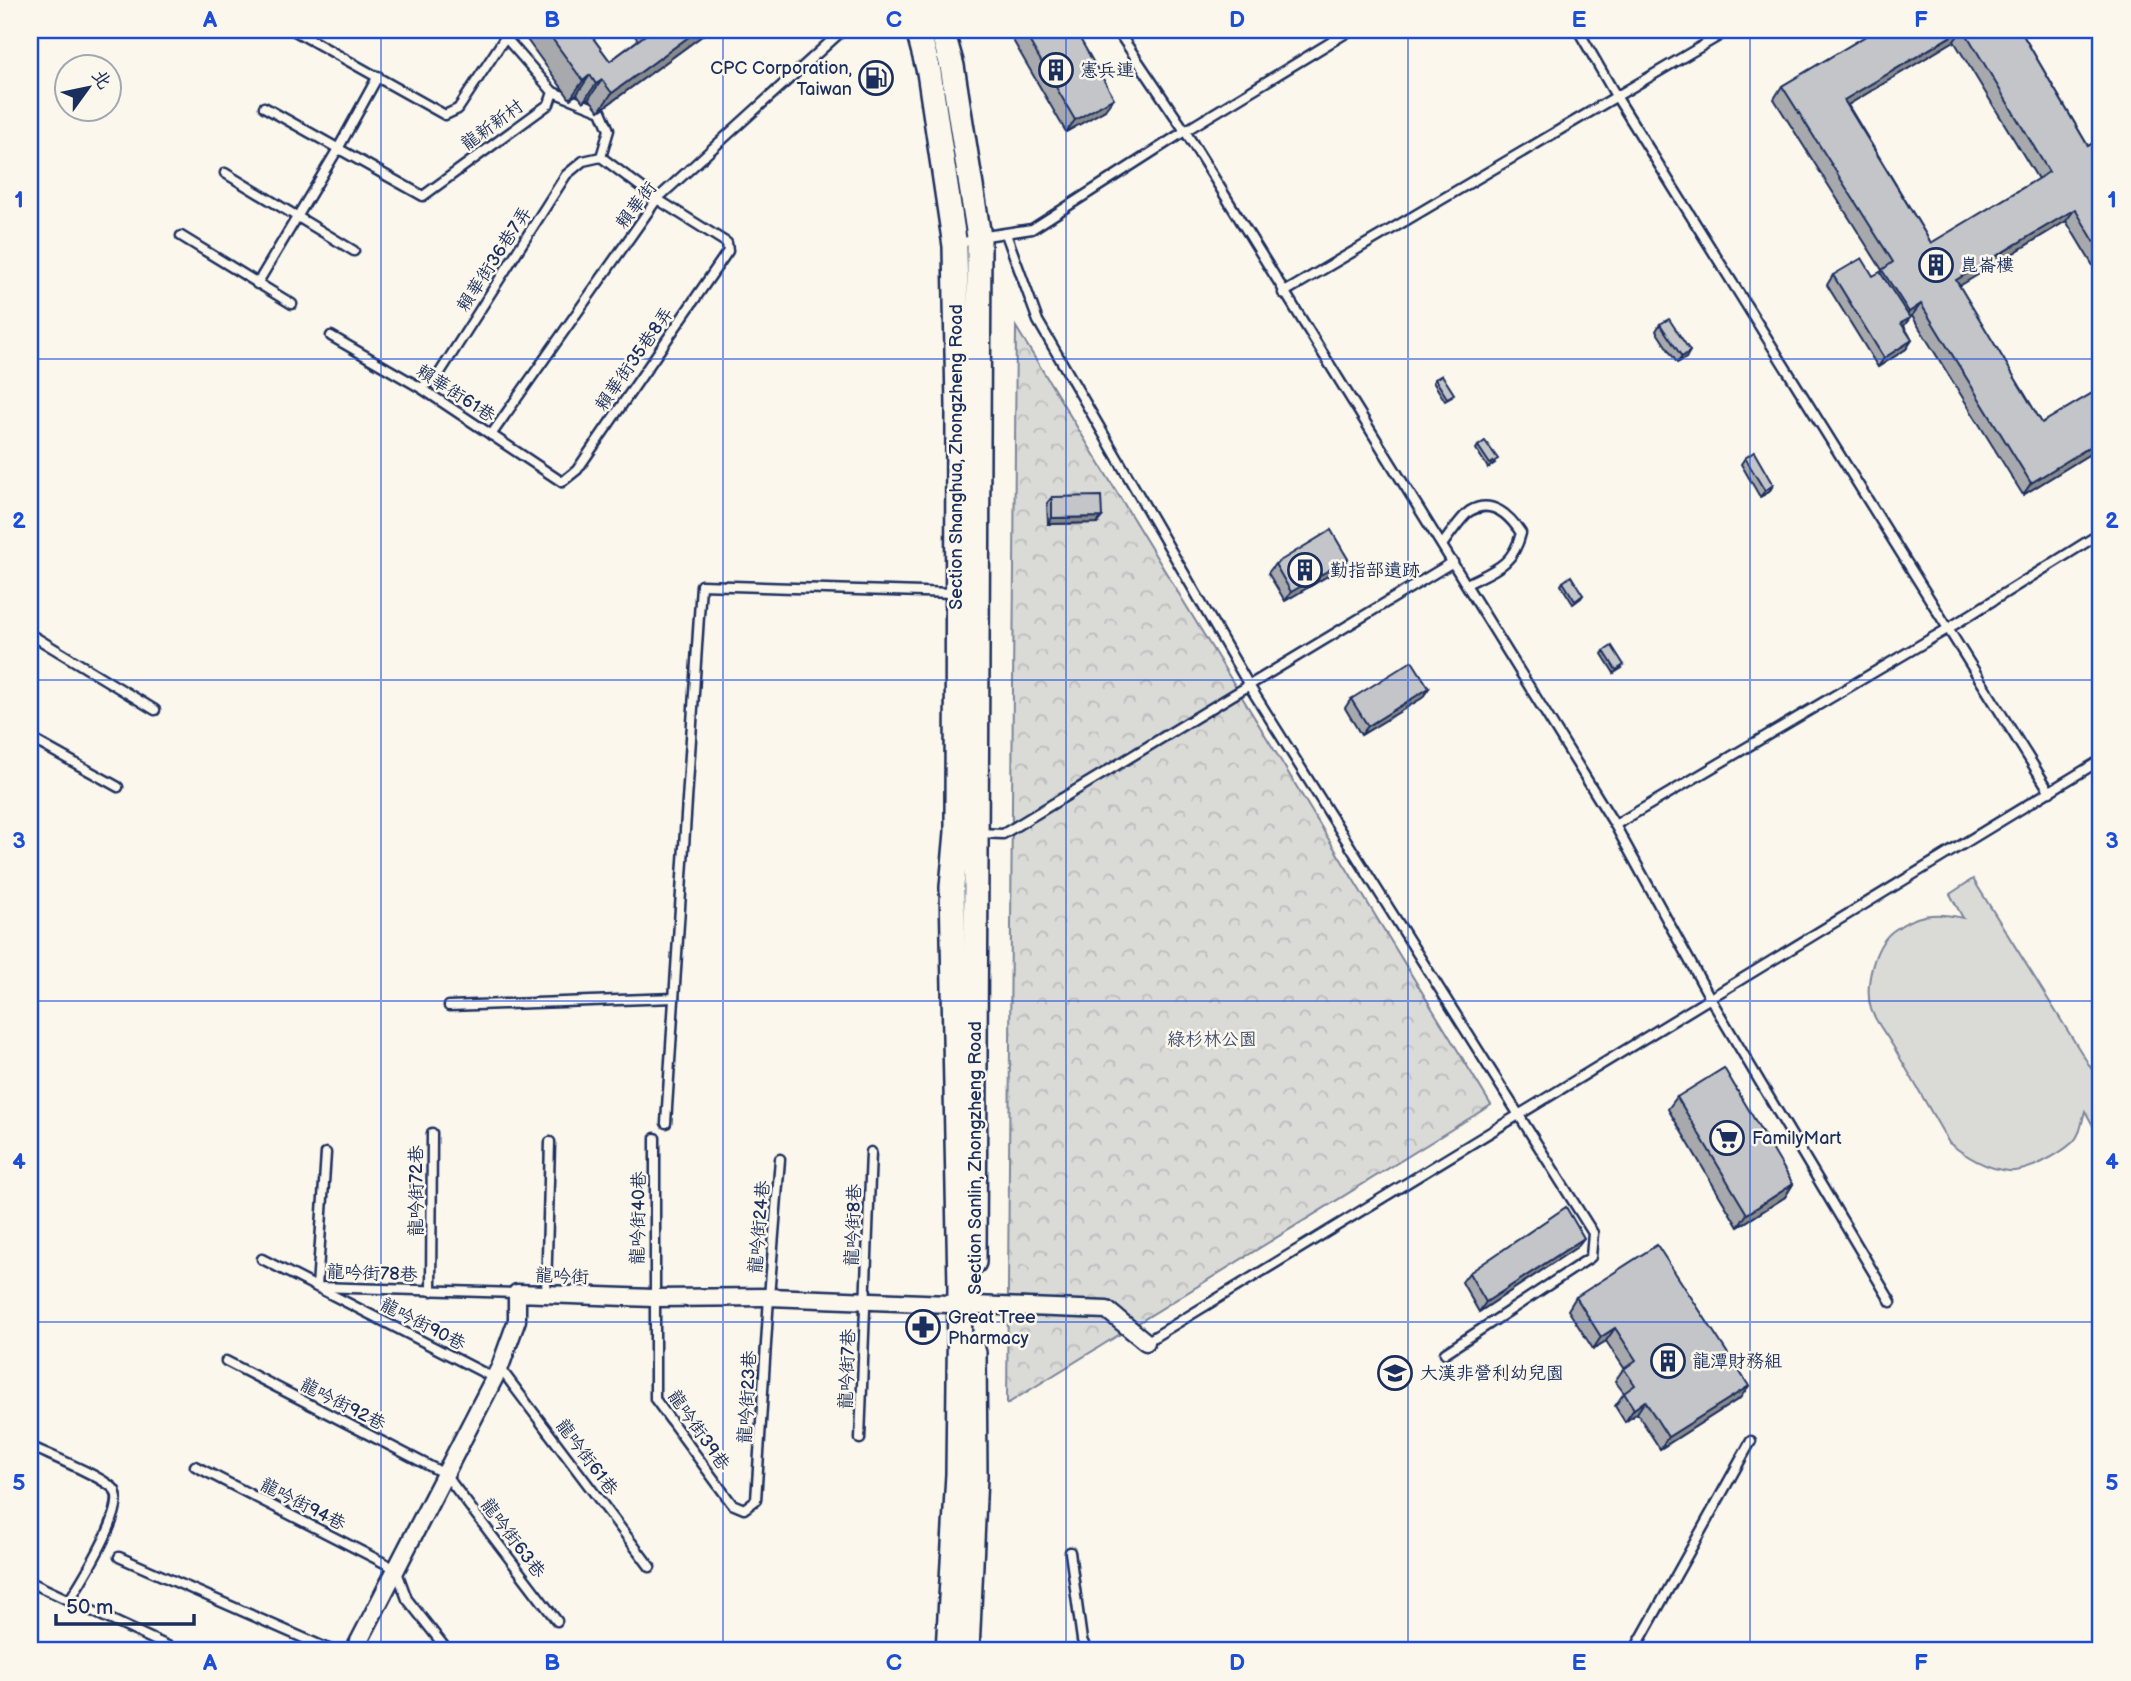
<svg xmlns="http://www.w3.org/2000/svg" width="2131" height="1681" font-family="'Balsamiq Sans','LXGW WenKai TC',sans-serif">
<defs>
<pattern id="park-crowns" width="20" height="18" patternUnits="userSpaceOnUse" patternTransform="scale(1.75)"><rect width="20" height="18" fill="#dadad7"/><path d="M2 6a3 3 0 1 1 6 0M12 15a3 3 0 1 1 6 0" fill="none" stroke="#babbbb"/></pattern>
</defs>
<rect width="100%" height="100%" fill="#fbf7ec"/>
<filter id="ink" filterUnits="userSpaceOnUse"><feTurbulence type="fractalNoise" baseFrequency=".0143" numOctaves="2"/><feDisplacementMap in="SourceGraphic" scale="14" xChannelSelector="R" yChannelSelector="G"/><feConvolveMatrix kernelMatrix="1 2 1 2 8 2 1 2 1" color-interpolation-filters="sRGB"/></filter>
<g filter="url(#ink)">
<path fill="#dadad7" stroke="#7a849a" stroke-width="2" d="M1973,879L2101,1084V1140L2085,1111C2082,1121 2081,1134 2073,1142C2060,1154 2027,1173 2009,1171C1986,1169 1966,1156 1949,1143C1930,1110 1912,1078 1893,1046C1886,1034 1875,1021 1871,1009C1864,986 1874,945 1893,931C1917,913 1935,912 1963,918L1950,894Z"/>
<polygon fill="url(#park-crowns)" stroke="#7a849a" stroke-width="2" points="1016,327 1491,1105 1007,1404"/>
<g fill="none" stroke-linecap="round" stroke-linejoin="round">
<g stroke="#1b2f5e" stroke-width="13">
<g id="service">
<polyline points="293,30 445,115 458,109 510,30"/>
<polyline points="1117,30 1185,131 1615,825 1710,998 1891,1302"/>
<polyline points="1578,30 1616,96 2050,792"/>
<polyline points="553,92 601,111 609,130 601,157"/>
<polyline points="264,107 423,196 549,104 553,92 505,37"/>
<polyline points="225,173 354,251"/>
<polyline points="1006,234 1038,321 1250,687 1593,1233 1591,1257 1445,1353"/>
<polyline points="181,236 292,304"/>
<polyline points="957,245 979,237 1032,229 1185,131 1351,30"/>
<polyline points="257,284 339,147 378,76"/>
<polyline points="1283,293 1729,30"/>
<polyline points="331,336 421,388 562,482 577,470 728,251 727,243 657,199 601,157"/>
<polyline points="421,388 439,374 566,175 583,161 601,157"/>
<polyline points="491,435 657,199 843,30"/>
<path d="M1442,545C1448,537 1463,515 1470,511C1492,498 1510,516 1521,533C1513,566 1494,570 1467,584"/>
<polyline points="30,634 155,710"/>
<polyline points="30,738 118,787"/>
<polyline points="1615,825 1949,628 2101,533"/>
<polyline points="977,833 1003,834 1453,562"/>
<polyline points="449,1006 674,998"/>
<polyline points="666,1123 701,585 954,593"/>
<polyline points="655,1138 655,1399 732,1504 744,1509 756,1500 769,1297 780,1159"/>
<polyline points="326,1153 317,1287 517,1293"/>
<polyline points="262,1259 494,1378"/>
<polyline points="431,1291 432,1133"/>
<polyline points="546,1295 550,1142"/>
<polyline points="1146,1342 2101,760"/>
<polyline points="226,1361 445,1474 557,1621"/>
<polyline points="500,1368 650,1567"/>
<polyline points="860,1439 871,1152"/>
<path d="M30,1446C51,1456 97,1474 113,1488C131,1504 80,1583 69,1601"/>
<polyline points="195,1466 396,1569 407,1599 448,1651"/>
<polyline points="1070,1552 1082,1640 1087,1651"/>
<polyline points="119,1557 333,1651"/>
<polyline points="30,1582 178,1651"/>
<polyline points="1634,1651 1751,1441"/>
</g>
</g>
<g stroke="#1b2f5e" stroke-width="21">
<polyline id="minor" points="354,1651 500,1367 517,1320 517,1293 653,1298 769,1297 1107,1310 1146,1342"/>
</g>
<g stroke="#1b2f5e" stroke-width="28">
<g id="secondary">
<polyline points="918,30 929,72 955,246 958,406 957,832 952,887 960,1287 958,1474 948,1651"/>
<polyline points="942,30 952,66 979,237 974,1262"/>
<polyline points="967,1651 975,1476 974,1353"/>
</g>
</g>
<use href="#service" stroke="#fbf7ec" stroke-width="8"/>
<use href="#minor" stroke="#fbf7ec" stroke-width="16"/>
<use href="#secondary" stroke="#fbf7ec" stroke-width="23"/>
</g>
<g fill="#a8a9ad" stroke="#1b2f5e" stroke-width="2" fill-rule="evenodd">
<polygon points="520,30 587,30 610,61 638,40 635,36 639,30 710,30 599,111 589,98 583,102 577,94 570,99"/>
<polygon points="1007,30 1075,30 1105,110 1066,132"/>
<path d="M1876,30H2020L2088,146L2101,138V279L2066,221L1959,286L2042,423L2101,388V447L2023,495L1912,316L1909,318L1904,326L1912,340L1906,349L1878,367L1827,285L1833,275L1873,276L1880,273L1882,270L1774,99L1782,86ZM1954,41L2038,179L1931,243L1848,105Z"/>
<polygon points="1660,324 1686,358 1677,363 1656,331"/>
<polygon points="1435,379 1452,397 1445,401 1433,382"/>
<polygon points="1478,446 1495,463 1488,468 1476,449"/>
<polygon points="1745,458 1773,485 1769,492 1760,497 1741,464"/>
<polygon points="1052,497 1097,523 1048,524 1047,503"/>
<polygon points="1275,564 1341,568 1285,601 1268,573"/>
<polygon points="1563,582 1583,595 1581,598 1573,604 1561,585"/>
<polygon points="1604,651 1622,668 1614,673 1602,654"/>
<polygon points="1429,688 1422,698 1361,735 1345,708 1351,699"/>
<polygon points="2101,950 2101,972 2094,960"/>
<polygon points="1677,1097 1793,1184 1785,1197 1738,1227 1668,1109"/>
<polygon points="1577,1247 1479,1312 1462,1282 1469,1273"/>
<polygon points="1576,1297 1740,1398 1660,1449 1637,1413 1625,1422 1615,1406 1624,1393 1615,1381 1624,1368 1606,1341 1593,1349 1568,1310"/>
</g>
<g fill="#888a8d" stroke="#1b2f5e" stroke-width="2">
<polygon points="698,30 710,30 599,111 612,93"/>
<polygon points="1962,30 1954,41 1836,112 1844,100"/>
<polygon points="590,75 577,94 570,99 583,81"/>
<polygon points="602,80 589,98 583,102 596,84"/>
<polygon points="1114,98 1105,110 1066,132 1075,120"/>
<polygon points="2075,209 2066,221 1948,293 1956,280"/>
<polygon points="1921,304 1903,327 1895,332 1909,312"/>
<polygon points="1912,340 1906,349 1878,367 1884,358"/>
<polygon points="1690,351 1686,358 1677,363 1682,357"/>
<polygon points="2101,440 2101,447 2023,495 2031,483"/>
<polygon points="1773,485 1769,492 1760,497 1765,491"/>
<polygon points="1102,517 1097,523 1048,524 1052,518"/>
<polygon points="1348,559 1341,568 1285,601 1291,592"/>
<polygon points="1429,688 1422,698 1361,735 1368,726"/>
<polygon points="1793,1184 1785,1197 1738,1227 1747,1214"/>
<polygon points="1584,1238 1577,1247 1479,1312 1486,1302"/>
<polygon points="1615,1328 1606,1341 1593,1349 1601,1337"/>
<polygon points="1749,1386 1740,1398 1660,1449 1668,1437"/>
<polygon points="1645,1401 1637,1413 1625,1422 1634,1409"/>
</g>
<g fill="#c3c5c9" stroke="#1b2f5e" stroke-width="2">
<polygon points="546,30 587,30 610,61 652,30 698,30 612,93 602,80 596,84 590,75 583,81"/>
<polygon points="1023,30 1075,30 1114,98 1075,120"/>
<polygon points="1876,30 1961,30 1844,100 1931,243 2049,172 1964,30 2020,30 2088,146 2101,138 2101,253 2075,209 1956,280 2042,423 2101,388 2101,440 2031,483 1921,304 1909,312 1882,270 1893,262 1782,86"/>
<polygon points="1862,258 1873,276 1880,272 1910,318 1901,323 1912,340 1884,358 1833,275"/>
<polygon points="1669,319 1690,351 1682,357 1660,324"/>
<polygon points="1442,375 1454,394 1447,398 1435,379"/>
<polygon points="1485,441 1498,459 1490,464 1478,446"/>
<polygon points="1754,452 1773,485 1765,491 1745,458"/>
<polygon points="1101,496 1102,517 1052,518 1052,497"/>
<polygon points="1331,530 1348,559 1291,592 1275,564"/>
<polygon points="1571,576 1583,595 1575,601 1563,582"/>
<polygon points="1612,646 1624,665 1616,670 1604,651"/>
<polygon points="1412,661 1429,688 1368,726 1351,699"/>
<polygon points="1724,1068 1793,1184 1747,1214 1677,1097"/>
<polygon points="1566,1207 1584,1238 1486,1302 1469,1273"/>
<polygon points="1657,1245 1749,1386 1668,1437 1645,1401 1634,1409 1624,1393 1635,1385 1624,1369 1636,1360 1615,1328 1601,1337 1576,1297"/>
</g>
</g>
<path fill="none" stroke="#1d4ed8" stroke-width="2" stroke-opacity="0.55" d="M381,30V1651M723,30V1651M1066,30V1651M1408,30V1651M1750,30V1651M30,359H2101M30,680H2101M30,1001H2101M30,1322H2101"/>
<defs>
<g id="building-ring" transform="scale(1.75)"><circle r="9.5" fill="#fbf7ec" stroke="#1b2f5e" stroke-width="1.5"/><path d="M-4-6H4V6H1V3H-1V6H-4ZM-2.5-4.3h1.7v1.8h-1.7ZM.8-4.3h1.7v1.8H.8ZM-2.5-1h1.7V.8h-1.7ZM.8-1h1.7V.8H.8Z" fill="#1b2f5e"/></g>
<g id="fuel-ring" transform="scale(1.75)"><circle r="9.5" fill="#fbf7ec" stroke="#1b2f5e" stroke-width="1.5"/><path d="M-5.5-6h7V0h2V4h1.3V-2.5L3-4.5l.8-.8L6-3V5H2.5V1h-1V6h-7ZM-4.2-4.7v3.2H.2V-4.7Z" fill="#1b2f5e"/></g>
<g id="supermarket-ring" transform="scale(1.75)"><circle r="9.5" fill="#fbf7ec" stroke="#1b2f5e" stroke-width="1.5"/><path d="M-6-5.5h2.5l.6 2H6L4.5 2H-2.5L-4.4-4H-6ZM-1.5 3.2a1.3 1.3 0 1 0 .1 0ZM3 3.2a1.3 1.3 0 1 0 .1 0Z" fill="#1b2f5e"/></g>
<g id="pharmacy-ring" transform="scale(1.75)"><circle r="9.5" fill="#fbf7ec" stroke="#1b2f5e" stroke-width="1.5"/><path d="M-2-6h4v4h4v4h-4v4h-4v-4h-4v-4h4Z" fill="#1b2f5e"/></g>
<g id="school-ring" transform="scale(1.75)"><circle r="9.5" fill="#fbf7ec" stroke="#1b2f5e" stroke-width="1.5"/><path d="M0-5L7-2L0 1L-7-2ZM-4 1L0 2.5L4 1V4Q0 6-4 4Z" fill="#1b2f5e"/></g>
</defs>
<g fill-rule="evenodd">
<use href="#building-ring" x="1056" y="70"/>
<use href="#fuel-ring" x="876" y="78"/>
<use href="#building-ring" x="1936" y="265"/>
<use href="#building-ring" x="1305" y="570"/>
<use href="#supermarket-ring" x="1727" y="1138"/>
<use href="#pharmacy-ring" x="923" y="1327"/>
<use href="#building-ring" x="1668" y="1361"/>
<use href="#school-ring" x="1395" y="1373"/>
</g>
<g text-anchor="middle" stroke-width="5" stroke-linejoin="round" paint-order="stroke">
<g font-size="18" fill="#1b2f5e" stroke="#fbf7ec" text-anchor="start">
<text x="852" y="74" text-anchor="end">CPC Corporation,<tspan x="852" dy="21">Taiwan</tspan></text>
<text x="1080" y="76">憲兵連</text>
<text x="1960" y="271">崑崙樓</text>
<text x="1330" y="576">勤指部遺跡</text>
<text x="1752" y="1144">FamilyMart</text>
<text x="948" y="1323">Great Tree<tspan x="948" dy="21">Pharmacy</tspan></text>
<text x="1692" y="1367">龍潭財務組</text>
<text x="1420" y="1379">大漢非營利幼兒園</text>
</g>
<g font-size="18" fill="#1b2f5e" stroke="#fbf7ec">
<text transform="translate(492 125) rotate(-36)" y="6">龍新新村</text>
<text transform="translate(636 205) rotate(-52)" y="6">賴華街</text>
<text transform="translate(494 259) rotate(-57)" y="6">賴華街36巷7弄</text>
<text transform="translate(634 359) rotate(-55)" y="6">賴華街35巷8弄</text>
<text transform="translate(456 393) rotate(33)" y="6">賴華街61巷</text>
<text transform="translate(956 457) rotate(-90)" y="6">Section Shanghua, Zhongzheng Road</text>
<text transform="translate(975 1158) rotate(-90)" y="6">Section Sanlin, Zhongzheng Road</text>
<text transform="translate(416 1191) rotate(-90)" y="6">龍吟街72巷</text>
<text transform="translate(638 1218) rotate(-89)" y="6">龍吟街40巷</text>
<text transform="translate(853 1225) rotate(-88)" y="6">龍吟街8巷</text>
<text transform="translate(759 1227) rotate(-85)" y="6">龍吟街24巷</text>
<text transform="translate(372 1273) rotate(2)" y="6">龍吟街78巷</text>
<text transform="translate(562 1276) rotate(2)" y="6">龍吟街</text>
<text transform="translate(423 1324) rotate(27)" y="6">龍吟街90巷</text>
<text transform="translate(847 1369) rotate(-88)" y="6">龍吟街7巷</text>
<text transform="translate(747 1397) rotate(-87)" y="6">龍吟街23巷</text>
<text transform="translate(343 1404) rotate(27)" y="6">龍吟街92巷</text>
<text transform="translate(699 1430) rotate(55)" y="6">龍吟街39巷</text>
<text transform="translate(587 1457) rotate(53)" y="6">龍吟街61巷</text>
<text transform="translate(303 1504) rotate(27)" y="6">龍吟街94巷</text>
<text transform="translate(513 1538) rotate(53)" y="6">龍吟街63巷</text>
</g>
<g font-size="18" fill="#415176" stroke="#fbf7ec">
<text x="1212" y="1045">綠杉林公園</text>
</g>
</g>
<rect width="2131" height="1681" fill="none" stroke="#fbf7ec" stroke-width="77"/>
<g transform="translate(88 88) rotate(57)"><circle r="33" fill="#fbf7ec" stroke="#a1a7b3" stroke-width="2"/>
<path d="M0-5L12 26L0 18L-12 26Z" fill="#1b2f5e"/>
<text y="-10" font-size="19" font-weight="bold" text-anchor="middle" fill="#1b2f5e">北</text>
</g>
<path d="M56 1614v10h138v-10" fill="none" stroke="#1b2f5e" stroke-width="3.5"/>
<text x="66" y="1614" font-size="21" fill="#1b2f5e" stroke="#fbf7ec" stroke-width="5" paint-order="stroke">50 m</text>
<rect x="38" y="38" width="2054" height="1604" fill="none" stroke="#1d4ed8" stroke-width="2.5"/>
<g font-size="23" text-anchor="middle" font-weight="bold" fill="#1d4ed8">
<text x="210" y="27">A</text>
<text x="552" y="27">B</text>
<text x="894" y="27">C</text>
<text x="1237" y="27">D</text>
<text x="1579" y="27">E</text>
<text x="1921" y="27">F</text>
<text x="19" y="207">1</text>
<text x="2112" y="207">1</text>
<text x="19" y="528">2</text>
<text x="2112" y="528">2</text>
<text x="19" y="848">3</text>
<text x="2112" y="848">3</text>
<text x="19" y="1169">4</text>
<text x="2112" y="1169">4</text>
<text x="19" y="1490">5</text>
<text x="2112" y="1490">5</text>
<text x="210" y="1670">A</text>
<text x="552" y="1670">B</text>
<text x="894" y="1670">C</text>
<text x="1237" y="1670">D</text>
<text x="1579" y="1670">E</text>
<text x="1921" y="1670">F</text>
</g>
</svg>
